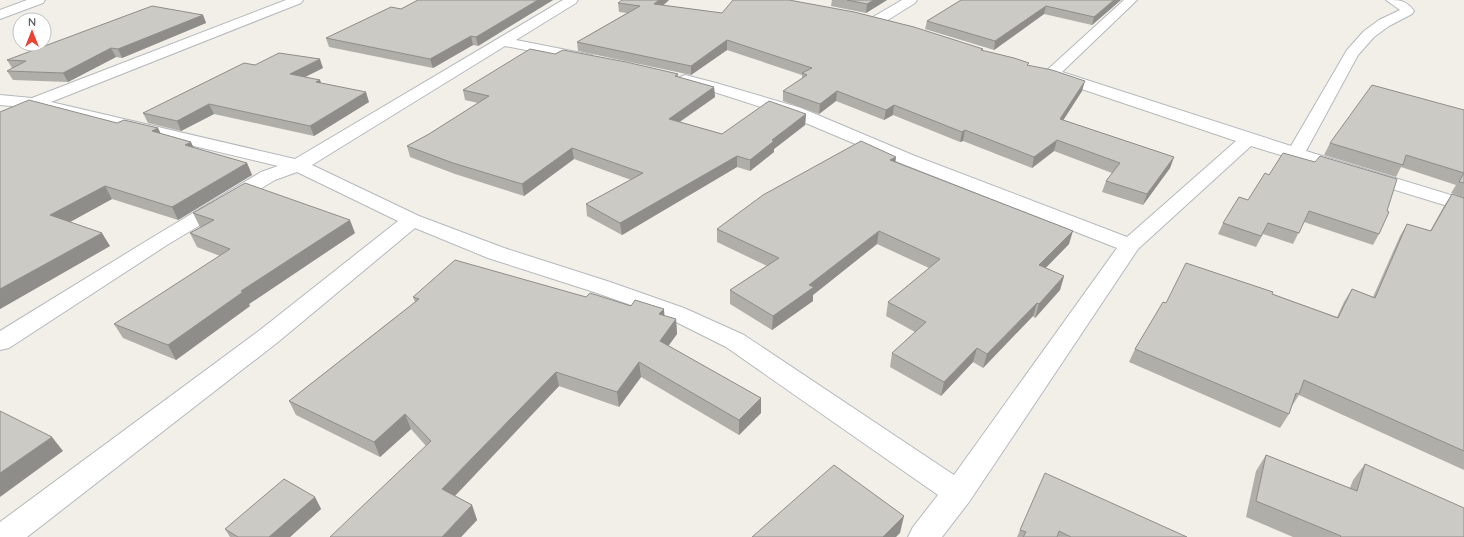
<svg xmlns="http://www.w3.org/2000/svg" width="1464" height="537" font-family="Quicksand,sans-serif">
<rect width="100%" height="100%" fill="#f1efe8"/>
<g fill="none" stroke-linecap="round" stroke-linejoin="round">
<g stroke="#b5b8bc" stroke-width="2">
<g id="minor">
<polygon points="27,0 45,0 43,3 0,19 0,10"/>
<path d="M286,0H303L301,3L51,102L295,159L563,0H578L576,3L516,40L592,55L594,58L592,61L587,62L505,46L312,165L419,216L504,248L610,282L684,308L744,335L954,475L1117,248L903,164L789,116L705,89L680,83L677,80L680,77L685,75L716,83L801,108L915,156L1127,237L1236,141L1046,77L1043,74L1046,71L1124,0H1137L1062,72L1291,146L1347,50L1364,31L1379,20L1400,10L1386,0C1400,0 1406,0 1414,11L1412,14L1389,26L1374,37L1358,55L1306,151L1464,199V211L1251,146L1138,249L969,502L942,537H908L913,527L938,495L726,347L668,318L594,292L488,258L415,228L278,342L27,537H0V522L260,330L398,221L297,172L275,180L167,245L9,348L0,350V331L153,237L261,172L278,166L34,108L0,105V95L32,98Z"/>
<polygon points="902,0 917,0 915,3 883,23 873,23 871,20 873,17"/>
</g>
</g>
<use href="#minor" fill="#fff" fill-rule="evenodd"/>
</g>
<g fill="#afaea9">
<polygon points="418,0 553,0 478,46 473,45 433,68 329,47 326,38 401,9"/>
<polygon points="669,0 663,5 983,51 1028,65 1082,91 1063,120 1174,157 1170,168 1143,205 1102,192 1106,181 1112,173 1054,151 1032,168 963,141 960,142 893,115 884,120 836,101 819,114 783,101 783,91 802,78 802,75 727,50 691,75 578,51 577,42 627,13 619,12 618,3"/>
<polygon points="832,0 887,0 866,13 831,6"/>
<polygon points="961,0 1121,0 1092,25 1044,14 994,50 925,29 927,21"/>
<polygon points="203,15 206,23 122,58 116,57 68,82 13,80 7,71 12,68 7,60"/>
<polygon points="555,54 678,74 678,77 714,87 715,97 680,122 722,134 806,114 805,125 774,149 774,152 750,171 737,167 622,235 587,216 586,204 631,180 574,159 524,196 455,174 410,157 407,146 429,134 478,103 465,100 463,90"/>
<polygon points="255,65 323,68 305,77 320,80 321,84 369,102 314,136 214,114 181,131 148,123 143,113"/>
<polygon points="1464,110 1464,470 1299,395 1292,406 1289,414 1280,428 1129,362 1135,349 1166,303 1272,294 1337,317 1344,302 1352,289 1373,297 1400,236 1407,224 1430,231 1444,206 1452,194 1463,197 1451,193 1456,185 1401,167 1396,177 1324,155 1330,143"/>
<polygon points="0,112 158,128 160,133 194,148 247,163 252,175 178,220 112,199 70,222 110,246 0,309"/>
<polygon points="896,157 895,162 1069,244 1045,268 1064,276 1060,290 1035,318 1033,316 983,368 973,362 941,396 890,367 892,353 915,332 886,316 888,302 929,268 877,244 813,295 813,301 772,330 730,304 730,290 767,266 717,242 717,229"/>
<polygon points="1248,200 1387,211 1379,234 1373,245 1304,222 1293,244 1263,234 1256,247 1218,234 1223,223"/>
<polygon points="193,213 355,233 249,304 250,306 176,360 123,338 114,324 220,256 197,247 190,233 201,227 200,227"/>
<polygon points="413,297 586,297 664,316 676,319 677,334 668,346 761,398 761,413 739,435 641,377 619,407 559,386 455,496 472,505 477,520 461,537 426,446 411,429 380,457 296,415 289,401 415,302"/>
<polygon points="1266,455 1350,488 1353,480 1365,464 1464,537 1293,537 1246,517 1256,471"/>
<polygon points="315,497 321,509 290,537 230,537 225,529"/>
<polygon points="1020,530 1187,537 1017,537"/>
</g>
<g fill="#8f8d8a">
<polygon points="538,0 553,0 478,46 476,37"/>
<polygon points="659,0 669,0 655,13 654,4"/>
<polygon points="874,0 887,0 866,13 867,4"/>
<polygon points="1114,0 1121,0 1092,25 1094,17"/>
<polygon points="1046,6 1044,14 994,50 995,41"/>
<polygon points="203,15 206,23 122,58 118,49"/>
<polygon points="471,36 473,45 433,68 430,59"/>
<polygon points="727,40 727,50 691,75 691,66"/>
<polygon points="111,48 116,57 68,82 63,73"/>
<polygon points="320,59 323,68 293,83 290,74"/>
<polygon points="320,80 323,89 316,82"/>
<polygon points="1085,81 1082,91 1057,130 1060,119"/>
<polygon points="714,87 715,97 669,129 669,119"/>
<polygon points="837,91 836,101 819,114 820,104"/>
<polygon points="366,92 369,102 314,136 310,126"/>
<polygon points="209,104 214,114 181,131 177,121"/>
<polygon points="894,105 893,115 884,120 886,110"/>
<polygon points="806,114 805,125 774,149 774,152 750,171 750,160 772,140"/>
<polygon points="158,128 164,140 152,131"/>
<polygon points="965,130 963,141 960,142 962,132"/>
<polygon points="1057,140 1054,151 1032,168 1034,157"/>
<polygon points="191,142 197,155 185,145"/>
<polygon points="572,148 574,159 524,196 522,184"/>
<polygon points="737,156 737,167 622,235 620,223"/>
<polygon points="896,157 894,169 890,160"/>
<polygon points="1174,157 1170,168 1143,205 1147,194"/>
<polygon points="247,163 252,175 178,220 172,207"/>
<polygon points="105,186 112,199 59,228 50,215"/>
<polygon points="350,220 355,233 249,304 250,306 176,360 168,345 241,291"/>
<polygon points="879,231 877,244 813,295 813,301 772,330 773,316 809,285"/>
<polygon points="1073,231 1069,244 1035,279 1039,265"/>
<polygon points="102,233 110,246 0,309 0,289"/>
<polygon points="1064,276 1060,290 1035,318 1039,304"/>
<polygon points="1037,303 1033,316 983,368 987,354"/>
<polygon points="664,309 665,323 659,314"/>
<polygon points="676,319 677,334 661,356 660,341"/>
<polygon points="977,348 973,362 941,396 944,382"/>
<polygon points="639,362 641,377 619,407 617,392"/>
<polygon points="556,372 559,386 447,504 442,489"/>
<polygon points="761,398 761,413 739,435 739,420"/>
<polygon points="405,414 411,429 380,457 374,442"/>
<polygon points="52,437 63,451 0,497 0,473"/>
<polygon points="315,497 321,509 290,537 269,537"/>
<polygon points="472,505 477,520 461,537 442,537"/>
<polygon points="904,516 900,533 896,537 883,537"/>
</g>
<g fill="#cccac5" stroke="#8f8d8a">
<polygon points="418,0 538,0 476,37 471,36 430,59 326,38 391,7 401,9"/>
<polygon points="622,0 659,0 654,4 722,13 733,0 789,0 854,12 914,27 983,49 981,50 1014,58 1029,63 1027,65 1052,70 1085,81 1060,119 1174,157 1147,194 1106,181 1120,163 1057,140 1034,157 965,130 962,132 894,105 886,110 837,91 820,104 783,91 807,75 802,73 812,68 727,40 691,66 577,42 640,6 618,3"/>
<polygon points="847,0 874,0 867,4"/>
<polygon points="961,0 1114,0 1094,17 1046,6 995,41 927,21"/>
<polygon points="152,6 203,15 118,49 111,48 63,73 7,71 26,61 7,60"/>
<polygon points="530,49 555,54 563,50 626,62 678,74 675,76 714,87 669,119 722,134 769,101 806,114 772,140 774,141 750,160 737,156 620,223 586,204 643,173 572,148 522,184 453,163 407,146 429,134 489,96 463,90"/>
<polygon points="279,53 320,59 290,74 320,80 316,82 366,92 310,126 209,104 177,121 143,113 244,63 255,65"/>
<polygon points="1372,85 1464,110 1464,183 1459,182 1464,173 1406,155 1403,165 1330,143"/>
<polygon points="29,100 117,123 124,120 158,128 152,131 191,142 185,145 247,163 172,207 105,186 50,215 102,233 0,289 0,112"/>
<polygon points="861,141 896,157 890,160 1073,231 1039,265 1064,276 1039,304 1037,303 987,354 977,348 944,382 892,353 926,322 888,302 940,259 879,231 809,285 814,287 773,316 730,290 779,258 717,229 763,195"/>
<polygon points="1283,153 1315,162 1320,156 1397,179 1387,211 1389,212 1379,234 1309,211 1299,233 1268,223 1261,236 1223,223 1239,197 1248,200 1265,173 1269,175"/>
<polygon points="245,183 350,220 241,291 243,292 168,345 114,324 230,249 190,233 214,220 193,213"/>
<polygon points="1452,194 1464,198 1464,451 1304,380 1299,394 1296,393 1289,414 1135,349 1163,302 1166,303 1186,263 1273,292 1272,294 1338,318 1352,289 1375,298 1407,224 1431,231"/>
<polygon points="455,260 586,297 590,293 631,306 635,300 664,309 659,314 676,319 660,341 761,398 739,420 639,362 617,392 556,372 442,489 472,505 442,537 330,537 431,441 405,414 374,442 289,401 419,299 413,297"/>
<polygon points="0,411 52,437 0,473"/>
<polygon points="1266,455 1357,491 1365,464 1464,508 1464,537 1340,537 1341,536 1256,501"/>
<polygon points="834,465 904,516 883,537 752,537"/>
<polygon points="1045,473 1187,537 1071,537 1059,531 1057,537 1023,537 1026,532 1020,530"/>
<polygon points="284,479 315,497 269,537 238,537 225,529"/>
</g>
<g transform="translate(32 32)"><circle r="19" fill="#ffffff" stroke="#bfc1c3"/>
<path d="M0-3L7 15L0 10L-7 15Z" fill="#ea4335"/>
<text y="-6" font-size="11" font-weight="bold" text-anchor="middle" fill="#5f6368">N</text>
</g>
</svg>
